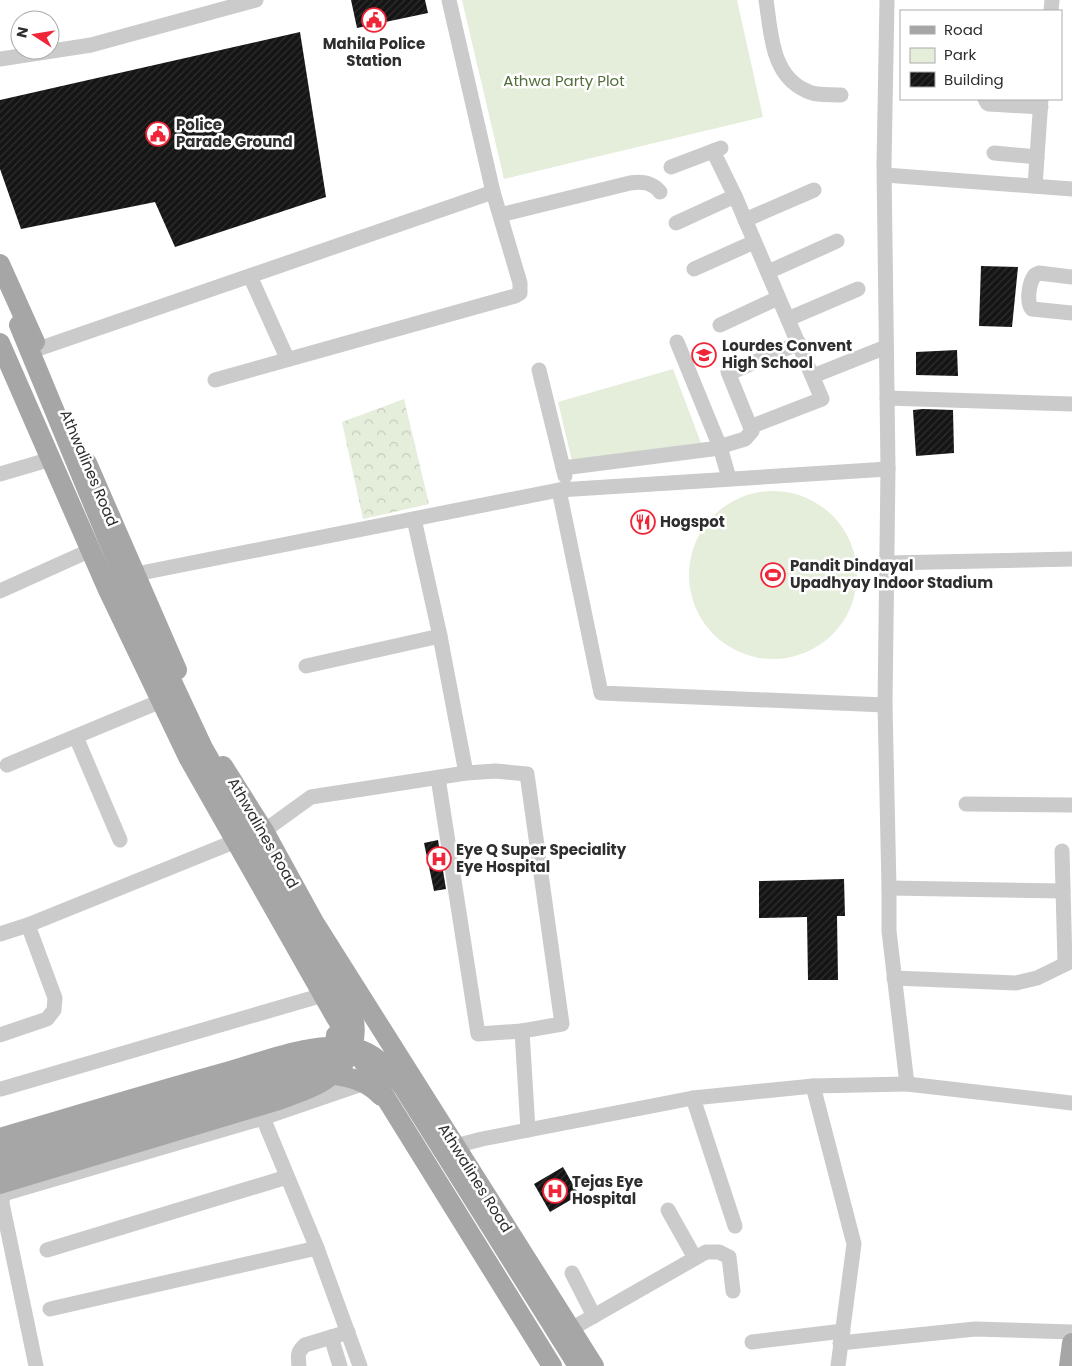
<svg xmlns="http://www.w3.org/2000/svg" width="1072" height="1366" font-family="Poppins,sans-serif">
<defs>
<pattern id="forest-crowns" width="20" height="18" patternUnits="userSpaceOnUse" patternTransform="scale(1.25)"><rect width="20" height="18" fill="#e5eddb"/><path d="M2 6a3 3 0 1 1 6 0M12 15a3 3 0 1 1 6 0" fill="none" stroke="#c5ccbc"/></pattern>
<pattern id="building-hatch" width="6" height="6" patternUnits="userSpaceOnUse" patternTransform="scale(1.25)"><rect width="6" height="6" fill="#151515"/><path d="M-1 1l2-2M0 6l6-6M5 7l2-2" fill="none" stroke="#2f2f2f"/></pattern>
</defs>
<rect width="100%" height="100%" fill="#fff"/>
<polygon fill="url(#forest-crowns)" points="404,399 429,504 363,519 342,422"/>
<g fill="#e5eddb">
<polygon points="462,0 737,0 763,117 504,179"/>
<polygon points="673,369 701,443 572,461 558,402"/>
<circle cx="773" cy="575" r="84"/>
</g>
<g fill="url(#building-hatch)">
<polygon points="351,0 425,0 428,13 357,28"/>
<polygon points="300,32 326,197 175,247 155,202 21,229 0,169 0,100"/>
<polygon points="981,266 1018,267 1012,327 979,326"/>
<polygon points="957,350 958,376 916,375 916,352"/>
<polygon points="923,409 953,410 954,453 916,456 913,410"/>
<polygon points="438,840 446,889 434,891 424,843"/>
<polygon points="844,879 845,916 837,916 838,980 808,980 807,917 759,918 759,881"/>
<polygon points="563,1167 579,1195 550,1212 534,1184"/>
</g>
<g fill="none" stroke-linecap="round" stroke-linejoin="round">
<g stroke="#cbcbcb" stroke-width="15">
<path d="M766,0C771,32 771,76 807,91C816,96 831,94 841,95"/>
<polyline points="1051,11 1052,0"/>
<polyline points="0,59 91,45 256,0"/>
<polyline points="985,99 987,103 989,104 1041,107"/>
<polyline points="713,151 735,196 822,399 755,425"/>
<polyline points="994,153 1037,157"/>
<polyline points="671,167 721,148"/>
<polyline points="885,175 1072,189"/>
<polyline points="1035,186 1041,99"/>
<path d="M500,215L630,183C642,181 652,182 660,192"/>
<polyline points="745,220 814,190"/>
<polyline points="676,223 735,196"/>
<polyline points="694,269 754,242"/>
<polyline points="768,272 837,241"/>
<polyline points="250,276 287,358"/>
<path d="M1072,277L1039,273L1035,275C1029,282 1026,302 1032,309L1072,313"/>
<polyline points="788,319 858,289"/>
<polyline points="720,325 778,298"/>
<polyline points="677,342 720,447 729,478"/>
<polyline points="38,349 493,192"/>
<polyline points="539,370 565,476"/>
<polyline points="734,371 799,343"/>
<polyline points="813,376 886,347"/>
<polyline points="215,380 515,296 520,293 520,283 493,192 449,0"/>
<polyline points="887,398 1072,404"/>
<polyline points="563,468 712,449 745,439 752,431 728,372"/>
<polyline points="0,474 51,459"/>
<polyline points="559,490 601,693 885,705"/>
<polyline points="414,519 440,636 466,773"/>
<polyline points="887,563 1072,559"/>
<polyline points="126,576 559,490 888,469"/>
<polyline points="0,591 91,550"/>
<polyline points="306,666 440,636"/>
<polyline points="76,737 120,840"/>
<polyline points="7,765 161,701"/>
<polyline points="438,778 478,1034 522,1031"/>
<polyline points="966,804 1072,805"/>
<polyline points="264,831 311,797 466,773 496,771 527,774 562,1024 522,1031 528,1130"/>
<polyline points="1062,851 1065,964"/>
<polyline points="889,888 1063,891"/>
<polyline points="0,934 28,925 236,841"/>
<polyline points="894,978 1016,983 1037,978 1072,961"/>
<polyline points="0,1035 47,1019 54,1010 55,998 28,925"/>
<polyline points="907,1084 1072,1103"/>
<polyline points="813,1086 854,1244 838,1366"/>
<polyline points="1,1089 323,995"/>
<polyline points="693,1098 735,1226"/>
<polyline points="263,1118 317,1248 360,1366"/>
<polyline points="447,1151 455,1146 482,1139 693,1098 813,1086 907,1084 889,931 889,888 885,705 888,469 884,165 887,0"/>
<polyline points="668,1210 695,1258"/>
<polyline points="47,1250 287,1177"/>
<polyline points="572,1273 594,1316"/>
<polyline points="50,1309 317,1248"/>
<polyline points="571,1329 706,1252 719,1252 729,1257 733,1291"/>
<polyline points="331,1337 340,1366"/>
<polyline points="752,1342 843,1331"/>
<polyline points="840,1343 975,1329 1072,1332"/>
<polyline points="36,1366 2,1203 3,1194 263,1118 368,1082"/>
<path d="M299,1366C298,1356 297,1352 305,1345L348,1332"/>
</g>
<g stroke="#a6a6a6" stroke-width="20">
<polyline points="0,264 35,342"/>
<polyline points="0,343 108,590 188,757 335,1016 552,1366"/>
<polyline points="87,463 177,670"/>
<polyline points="223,766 264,831 314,922 594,1366"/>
<path d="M0,1153L306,1067C321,1061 335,1053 336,1035"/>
<path d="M0,1170L331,1075C350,1076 367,1081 381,1096"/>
<polyline points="1069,1366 1072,1343"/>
</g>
<g stroke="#a6a6a6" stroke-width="20">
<path d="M0,1138C75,1116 151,1093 227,1072C266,1061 315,1040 357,1049C376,1053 392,1072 403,1087L578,1366"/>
<path d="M0,1184L279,1100C294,1094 312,1089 325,1080C354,1061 362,1032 348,1002L203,748L125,581L19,325"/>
</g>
</g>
<defs>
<g id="civic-ring" transform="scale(1.25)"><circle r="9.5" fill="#fff" stroke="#f02538" stroke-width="1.5"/><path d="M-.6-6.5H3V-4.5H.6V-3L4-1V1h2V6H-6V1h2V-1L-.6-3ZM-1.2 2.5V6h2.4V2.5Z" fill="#f02538"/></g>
<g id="school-ring" transform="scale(1.25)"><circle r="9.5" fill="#fff" stroke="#f02538" stroke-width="1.5"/><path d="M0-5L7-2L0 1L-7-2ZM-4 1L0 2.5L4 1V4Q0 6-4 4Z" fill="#f02538"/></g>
<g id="restaurant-ring" transform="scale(1.25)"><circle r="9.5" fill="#fff" stroke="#f02538" stroke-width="1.5"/><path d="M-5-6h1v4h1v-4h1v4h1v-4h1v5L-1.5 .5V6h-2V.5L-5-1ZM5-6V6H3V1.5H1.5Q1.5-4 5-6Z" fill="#f02538"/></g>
<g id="stadium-ring" transform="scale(1.25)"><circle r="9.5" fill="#fff" stroke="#f02538" stroke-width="1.5"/><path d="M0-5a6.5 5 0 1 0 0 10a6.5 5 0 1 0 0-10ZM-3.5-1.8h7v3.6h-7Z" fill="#f02538"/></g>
<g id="hospital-ring" transform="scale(1.25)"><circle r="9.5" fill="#fff" stroke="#f02538" stroke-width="1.5"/><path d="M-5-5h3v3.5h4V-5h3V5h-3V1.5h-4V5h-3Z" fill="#f02538"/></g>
</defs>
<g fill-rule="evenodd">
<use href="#civic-ring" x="374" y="20"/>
<use href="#civic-ring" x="158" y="134"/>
<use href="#school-ring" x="704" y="355"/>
<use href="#restaurant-ring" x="643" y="522"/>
<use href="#stadium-ring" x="773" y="575"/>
<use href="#hospital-ring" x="439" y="859"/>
<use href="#hospital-ring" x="555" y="1191"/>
</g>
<g text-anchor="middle" stroke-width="5" stroke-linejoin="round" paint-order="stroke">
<g font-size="15" font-weight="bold" fill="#2e2e2e" stroke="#fff" text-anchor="start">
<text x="374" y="49" text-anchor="middle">Mahila Police<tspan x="374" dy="17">Station</tspan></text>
<text x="176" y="130">Police<tspan x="176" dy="17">Parade Ground</tspan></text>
<text x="722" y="351">Lourdes Convent<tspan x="722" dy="17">High School</tspan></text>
<text x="660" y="527">Hogspot</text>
<text x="790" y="571">Pandit Dindayal<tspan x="790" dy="17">Upadhyay Indoor Stadium</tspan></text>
<text x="456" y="855">Eye Q Super Speciality<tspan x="456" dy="17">Eye Hospital</tspan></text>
<text x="572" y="1187">Tejas Eye<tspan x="572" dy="17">Hospital</tspan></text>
</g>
<g font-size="15" fill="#526d39" stroke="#fff">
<text x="564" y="86">Athwa Party Plot</text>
</g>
<g font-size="15" fill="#2e2e2e" stroke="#fff">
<text transform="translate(89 468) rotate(67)" y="5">Athwalines Road</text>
<text transform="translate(263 833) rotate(60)" y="5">Athwalines Road</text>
<text transform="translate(475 1178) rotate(58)" y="5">Athwalines Road</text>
</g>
</g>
<rect x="900" y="10" width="162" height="90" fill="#ffffff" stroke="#ababab"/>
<rect x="910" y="26" width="25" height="8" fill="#a6a6a6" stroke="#ababab"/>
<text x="944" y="35" font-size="15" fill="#2e2e2e">Road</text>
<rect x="910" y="48" width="25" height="15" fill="#e5eddb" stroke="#ababab"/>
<text x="944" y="60" font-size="15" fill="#2e2e2e">Park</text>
<rect x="910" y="72" width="25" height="15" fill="url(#building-hatch)" stroke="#ababab"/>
<text x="944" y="85" font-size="15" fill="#2e2e2e">Building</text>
<g transform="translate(35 35) rotate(282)"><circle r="24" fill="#ffffff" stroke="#ababab"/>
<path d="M0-4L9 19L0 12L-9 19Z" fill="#f02538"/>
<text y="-8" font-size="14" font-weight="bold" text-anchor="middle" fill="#2e2e2e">N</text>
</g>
</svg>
